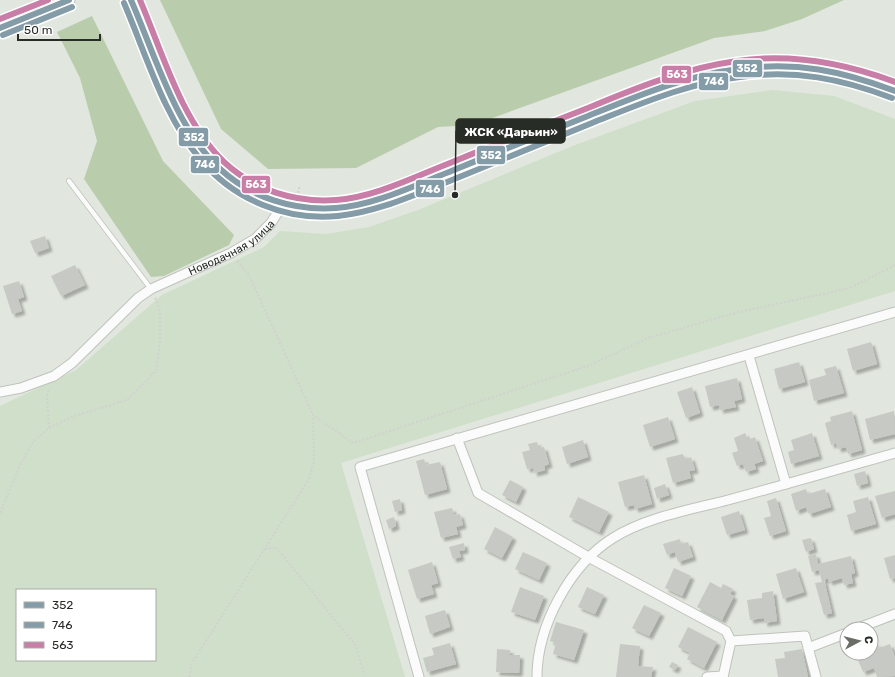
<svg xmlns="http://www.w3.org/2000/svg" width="895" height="677" font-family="Rubik,sans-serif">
<defs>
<filter id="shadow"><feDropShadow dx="3.5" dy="3.5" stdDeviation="1" flood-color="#0004"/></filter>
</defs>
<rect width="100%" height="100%" fill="#e1e6de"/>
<path fill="#d0dfc9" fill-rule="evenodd" d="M772,90L834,96L895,119V291L341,463L405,677H0V406L76,370L162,295L264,247L280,231L326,234L369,227L418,210L575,145L695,101ZM17,590H155V660H17Z"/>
<g fill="#b9cdac">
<polygon points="160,0 844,0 802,19 765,31 714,38 473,125 438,127 356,168 268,169 221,129"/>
<polygon points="92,16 163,161 234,235 229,245 164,276 151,277 84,179 97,141 80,78 57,32"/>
</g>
<g fill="#c7cac4" filter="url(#shadow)">
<polygon points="45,236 49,248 35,253 30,241"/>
<polygon points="75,265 85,285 61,296 51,276"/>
<polygon points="19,281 24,297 18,299 22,311 12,314 3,286"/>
<polygon points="871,342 877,364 853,371 847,349"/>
<polygon points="799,362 805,382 779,389 774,369"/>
<polygon points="836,366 844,393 814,401 809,380 826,375 824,369"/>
<polygon points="737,378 742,399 734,401 736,407 720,410 719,405 710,407 705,386"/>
<polygon points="692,387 700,413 686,418 677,392"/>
<polygon points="852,411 862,450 848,454 846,447 838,449 836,443 831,445 825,423 831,421 830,417"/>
<polygon points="894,411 895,434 870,440 865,419"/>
<polygon points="668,417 675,439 650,447 643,425"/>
<polygon points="745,433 748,440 755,437 763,461 754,464 756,469 746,472 743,464 737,466 732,453 738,451 734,438"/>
<polygon points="812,433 819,456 791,464 788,452 794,450 791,440"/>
<polygon points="583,440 588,457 567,464 562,447"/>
<polygon points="537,442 539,448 544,447 549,464 544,466 545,470 534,473 533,468 527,469 522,452 530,450 528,444"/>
<polygon points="683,454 685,459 691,457 695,470 689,471 691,478 673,483 666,458"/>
<polygon points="424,459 426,465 440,462 447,489 425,495 416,461"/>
<polygon points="865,471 868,483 857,486 854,474"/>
<polygon points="644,475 652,504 635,509 634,505 625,507 618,482"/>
<polygon points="510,480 523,487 516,502 502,495"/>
<polygon points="665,484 669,495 657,499 654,488"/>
<polygon points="806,489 808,494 825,489 831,507 809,514 806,507 796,511 791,494"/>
<polygon points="895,491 895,514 882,518 875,496"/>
<polygon points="578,497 609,512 599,532 569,517"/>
<polygon points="868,497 876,524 851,531 847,515 856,512 853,501"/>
<polygon points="776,498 786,531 770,536 764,518 771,516 767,501"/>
<polygon points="400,499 402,510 395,512 392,501"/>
<polygon points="452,508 454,515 460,514 463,525 456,527 458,534 441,538 434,512"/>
<polygon points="739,511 745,530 727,535 721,517"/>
<polygon points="394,517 396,526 389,529 386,520"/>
<polygon points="495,527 513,537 502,558 484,549"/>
<polygon points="811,538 814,549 806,552 802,540"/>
<polygon points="680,539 681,544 688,542 693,557 678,562 675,552 667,555 663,544"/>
<polygon points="464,543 465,550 459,551 461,557 453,559 449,547"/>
<polygon points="523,552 547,563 539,580 515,569"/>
<polygon points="816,554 818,564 851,556 855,573 851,574 853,583 844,585 842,578 829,582 828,578 824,580 832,613 824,615 815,583 822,582 819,570 812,572 808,556"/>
<polygon points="895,555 895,578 890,579 884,558"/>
<polygon points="432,562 438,583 431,585 434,594 417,599 408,570"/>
<polygon points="674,568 691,576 682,596 665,588"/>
<polygon points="796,568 804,592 783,599 776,574"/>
<polygon points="710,582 721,588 723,584 733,589 730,594 734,596 722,620 697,607"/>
<polygon points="520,587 544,596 535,620 511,612"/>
<polygon points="587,587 604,595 595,614 578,607"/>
<polygon points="773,591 777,621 764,623 764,618 750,620 747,600 762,598 762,593"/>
<polygon points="644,605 661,613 649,636 632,628"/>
<polygon points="445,610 450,627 430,634 425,616"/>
<polygon points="556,622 584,630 574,660 553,654 556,643 550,641"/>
<polygon points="688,627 717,642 704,668 687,659 690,653 678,647"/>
<polygon points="450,643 456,664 427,672 423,658 434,655 432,648"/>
<polygon points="878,643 879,648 890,644 895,658 895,676 877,677 874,668 863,672 855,653 871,653 871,646"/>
<polygon points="620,644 640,646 638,666 653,667 651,677 616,677"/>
<polygon points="497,649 510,650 510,655 520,655 519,673 496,672"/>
<polygon points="802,649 808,677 778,677 775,659 785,658 784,652"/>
<polygon points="672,662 678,665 675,670 669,667"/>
</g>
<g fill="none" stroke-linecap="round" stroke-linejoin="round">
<g stroke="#bfc3bd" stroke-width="6">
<polyline id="service" points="69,181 151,289"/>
</g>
<g stroke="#bfc3bd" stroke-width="11">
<g id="minor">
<polyline points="749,356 786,484"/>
<path id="s1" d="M0,392L21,388L54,376L72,363L138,298L151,289L231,253L255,239L271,223L283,204"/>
<polyline points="457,438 478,493 590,558 726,631 731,641 723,677"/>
<polyline points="856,629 895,614"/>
<polyline points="731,641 805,636 816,677"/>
<polyline points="808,648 847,633"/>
<polyline points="419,677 360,467 895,312"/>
<path d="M537,677C537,626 570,565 613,538C647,517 690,510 728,500C784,485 839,469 895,453"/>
<polyline points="707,677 723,676"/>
</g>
</g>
<g stroke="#bfc3bd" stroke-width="13">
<g id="tertiary">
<path d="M131,0C151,44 168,95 193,136C223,185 279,214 337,208C358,206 379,198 399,192L643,94C731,62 807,52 895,91"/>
<polyline points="0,28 69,0"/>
</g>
</g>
<g stroke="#d0d2cf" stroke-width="2" stroke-dasharray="2 2" stroke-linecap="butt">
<polyline points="298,193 300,185"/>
<polyline points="237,261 249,275 313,415"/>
<polyline points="49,428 47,395 50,388"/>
<polyline points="0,513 21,463 33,442 49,428 74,416 127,400 156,371 160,342 160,311 155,297"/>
<polyline points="265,549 276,547 356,646 365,677"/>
<polyline points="189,677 192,663 309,479 314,461 313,415 353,443 588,366 648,338 739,312 850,288 895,265"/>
</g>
<use href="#service" stroke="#fafbfa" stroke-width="4.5"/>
<use href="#minor" stroke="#fafbfa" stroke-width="9"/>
<use href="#tertiary" stroke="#fafbfa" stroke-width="11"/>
<g stroke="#fff" stroke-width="9">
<g id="bus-1">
<path d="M131,0C155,55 175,126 219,168C251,198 294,211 336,208C375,205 413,186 449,172C495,153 541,135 588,116C637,96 687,75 739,69C796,61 842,71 895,91"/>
<polyline points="0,28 69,0"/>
</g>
</g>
<g stroke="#fff" stroke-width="9">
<g id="bus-2">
<path d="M124,3C146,54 164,117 200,159C234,200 286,221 338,216C378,212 416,194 452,180C498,161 545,142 592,123C640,104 688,83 740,77C794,69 842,79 892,98"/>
<polyline points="3,35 72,7"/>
</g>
</g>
<g stroke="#fff" stroke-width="9">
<g id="bus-3">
<path d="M140,0C163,54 181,120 224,162C254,190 295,203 336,200C375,197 414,177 450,163C496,144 542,126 588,108C636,88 685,68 737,61C792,53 844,63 895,82"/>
<polyline points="0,19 48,0"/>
</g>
</g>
<use href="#bus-1" stroke="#849ca8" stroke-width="6"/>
<use href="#bus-2" stroke="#849ca8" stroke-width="6"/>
<use href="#bus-3" stroke="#c97ea7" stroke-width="6"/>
</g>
<g text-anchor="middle" stroke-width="3.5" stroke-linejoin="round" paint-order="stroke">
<g font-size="11" fill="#282c26" stroke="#fff">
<text dy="4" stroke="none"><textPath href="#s1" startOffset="278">Новодачная улица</textPath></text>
</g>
</g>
<path fill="none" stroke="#282c26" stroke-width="1.5" d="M455 195L456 131"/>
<circle fill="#282c26" stroke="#fff" stroke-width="1.5" cx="455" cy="195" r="4"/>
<rect fill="#282c26" stroke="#282c26" stroke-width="1.5" x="456" y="119" width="109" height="24" rx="4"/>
<g font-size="12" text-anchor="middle" font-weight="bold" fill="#fff">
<text x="511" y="136">ЖСК «Дарьин»</text>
</g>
<g stroke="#fff" stroke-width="1.5">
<rect x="732" y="59" width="31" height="19" rx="4" fill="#849ca8"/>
<rect x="661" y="65" width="31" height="19" rx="4" fill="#c97ea7"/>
<rect x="698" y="72" width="31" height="19" rx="4" fill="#849ca8"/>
<rect x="178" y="127" width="31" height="20" rx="4" fill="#849ca8"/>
<rect x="476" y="145" width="30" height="20" rx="4" fill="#849ca8"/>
<rect x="190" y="155" width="30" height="19" rx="4" fill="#849ca8"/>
<rect x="241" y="175" width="30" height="19" rx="4" fill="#c97ea7"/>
<rect x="415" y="179" width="30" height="19" rx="4" fill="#849ca8"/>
</g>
<g font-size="11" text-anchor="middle" font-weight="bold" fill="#fff">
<text x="747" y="72">352</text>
<text x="677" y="78">563</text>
<text x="714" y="85">746</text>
<text x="194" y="141">352</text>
<text x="491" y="159">352</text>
<text x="205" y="168">746</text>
<text x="256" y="188">563</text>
<text x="430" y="193">746</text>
</g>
<rect x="16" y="589" width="140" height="72" fill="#ffffff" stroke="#a9aba8"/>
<rect x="24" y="602" width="20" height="6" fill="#849ca8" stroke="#a9aba8"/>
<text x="52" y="609" font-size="12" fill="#282c26">352</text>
<rect x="24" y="622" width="20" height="6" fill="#849ca8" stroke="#a9aba8"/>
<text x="52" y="629" font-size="12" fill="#282c26">746</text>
<rect x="24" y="642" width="20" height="6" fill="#c97ea7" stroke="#a9aba8"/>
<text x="52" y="649" font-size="12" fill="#282c26">563</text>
<g transform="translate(859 641) rotate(83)"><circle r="19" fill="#ffffff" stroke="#a9aba8"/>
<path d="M0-3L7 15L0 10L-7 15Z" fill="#696d66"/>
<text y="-6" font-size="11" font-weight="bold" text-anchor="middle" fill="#282c26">С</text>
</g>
<path d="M18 34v6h82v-6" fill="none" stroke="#282c26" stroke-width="2"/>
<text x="24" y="34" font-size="12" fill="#282c26" stroke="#ffffff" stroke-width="3" paint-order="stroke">50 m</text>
</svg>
